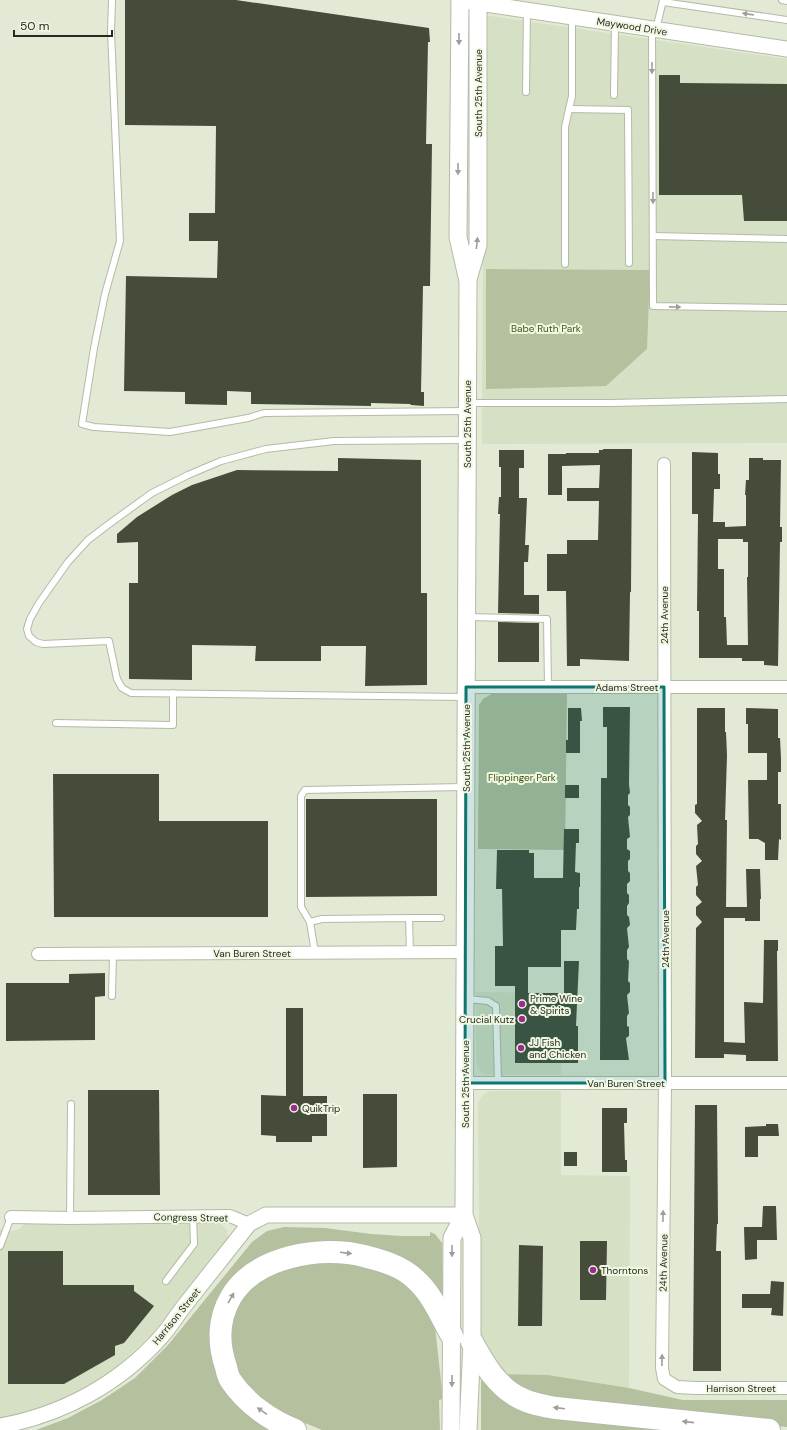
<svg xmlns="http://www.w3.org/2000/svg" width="787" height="1430" font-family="'DM Sans',sans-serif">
<rect width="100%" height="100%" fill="#e2ead5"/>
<g fill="#d6e0c5">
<polygon points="484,15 787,59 787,443 482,444"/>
<polygon points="476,992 563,993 561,1075 486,1075 480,1072 477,1066 476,1060"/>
<polygon points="490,1091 561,1091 561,1175 630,1176 629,1388 548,1375 498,1374 486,1352 480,1332 478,1103 484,1094"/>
<polygon points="213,1222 221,1224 227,1230 228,1237 226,1243 152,1334 122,1362 99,1380 73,1395 45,1407 10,1417 0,1419 0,1229 13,1231 19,1229 25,1224"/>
</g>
<g fill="#b4c09e">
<polygon points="486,269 650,270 647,349 606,386 486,389"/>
<polygon points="493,693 567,694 565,850 478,849 479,705 483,699"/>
<polygon points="284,1227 325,1228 371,1234 402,1236 430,1236 430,1232 435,1234 442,1243 443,1307 416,1272 275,1254 212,1343 276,1430 36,1430 68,1418 102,1400 135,1378 168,1345 252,1242 267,1231"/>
<polygon points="327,1262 349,1263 373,1269 393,1277 408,1286 434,1318 443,1399 439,1400 440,1430 322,1430 295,1419 264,1400 247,1384 237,1369 229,1340 236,1308 248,1291 262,1279 281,1269"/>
<polygon points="498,1374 548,1375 629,1388 683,1400 787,1400 787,1427 538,1399"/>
<polygon points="486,1376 494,1388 702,1430 481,1430 481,1381"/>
</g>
<g fill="#454c3a" fill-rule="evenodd">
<polygon points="125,0 236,0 429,28 430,42 428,42 426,144 432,144 430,286 423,286 421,392 424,392 424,406 411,405 410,404 371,403 371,406 251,404 251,392 227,391 227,405 185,404 185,392 124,391 126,276 217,278 218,241 189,241 189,213 215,213 216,126 125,125"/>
<polygon points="659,75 680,75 680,83 787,84 787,221 744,221 742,195 659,195"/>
<polygon points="603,449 632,449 631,592 630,592 629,661 580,659 580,666 567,666 566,591 547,591 547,554 567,554 567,540 598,540 599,501 567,501 567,488 599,488 600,465 562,466 562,495 548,495 548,454 566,454 566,453 599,453 599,450 603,450"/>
<polygon points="499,450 524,450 524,468 519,468 519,498 527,498 525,545 529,545 528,562 524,562 524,595 539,595 539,614 498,613 500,514 498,514 499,497 501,497 501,467 499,467"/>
<path d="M692,452L718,453V474H720V489H714L713,522H725V527L746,526V495H745L746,480H749V458H763V460H781L780,527H782V542H780L778,666L764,665V661H742V658H699V611H697L698,514H692ZM718,539H743V542H748V577H747L748,645H727L726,617H724V569H718Z"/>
<polygon points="338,458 421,460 421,593 427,593 427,685 365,686 366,646 321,646 321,661 255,661 256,646 192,645 192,680 129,679 129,583 138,583 138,542 117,543 117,534 137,517 172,495 192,485 237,470 338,471"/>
<polygon points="498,622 539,623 539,662 498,662"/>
<polygon points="603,707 630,707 629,784 630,793 628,795 628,805 630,807 630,815 628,817 630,837 627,839 627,849 630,851 630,859 628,861 628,871 630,873 630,881 627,884 627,893 629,895 629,903 627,906 627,915 629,917 630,925 627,928 629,947 627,950 627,959 629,961 628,981 630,983 630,992 627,995 629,1013 627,1016 627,1026 629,1027 629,1036 626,1038 629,1060 600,1060 601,778 607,778 607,727 603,727"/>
<polygon points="568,708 581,708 582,721 580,721 580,753 566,753 566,740 568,740"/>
<polygon points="697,708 725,708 725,732 726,732 727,755 725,820 727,820 726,907 747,907 746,869 760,869 761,899 760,899 760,921 745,921 745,918 724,918 724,1042 745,1043 744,1002 763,1003 764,940 778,940 778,951 777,951 778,1061 746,1061 746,1055 724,1054 724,1058 695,1058 696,928 702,922 696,915 696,907 702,902 696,895 696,887 698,885 696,866 702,861 696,854 696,846 698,844 697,825 702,821 695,813 695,805 697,804"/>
<polygon points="746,708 778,709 778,738 780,738 781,758 781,772 778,772 778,804 781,804 781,840 779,839 778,860 765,860 765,843 758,839 749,839 748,780 767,780 767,753 748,753 748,724 746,724"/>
<polygon points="53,774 159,774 159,821 268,821 268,917 54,917"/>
<rect x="565" y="785" width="14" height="13"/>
<polygon points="306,799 437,799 437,896 306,897"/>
<polygon points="564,829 579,829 579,843 576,843 575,872 580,873 580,887 579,887 579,909 577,909 576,930 561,930 561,967 528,967 528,993 564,993 564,961 579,961 576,1026 578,1026 578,1063 515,1063 515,986 495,986 495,946 503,946 502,889 496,889 497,850 529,850 529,853 534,853 534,878 563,878"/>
<polygon points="105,973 105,996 95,997 95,1040 6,1041 6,983 69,983 69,974"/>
<polygon points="286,1008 303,1008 303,1096 327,1096 327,1136 312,1136 312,1142 276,1142 276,1136 261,1135 261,1095 286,1096"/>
<polygon points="88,1090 159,1090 160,1195 88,1195"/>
<polygon points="363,1094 397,1094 397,1167 363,1168"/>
<polygon points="695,1105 717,1105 718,1224 717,1224 716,1251 721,1251 721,1371 693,1371"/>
<polygon points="602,1108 627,1108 627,1123 624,1123 625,1160 627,1160 627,1172 602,1172"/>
<polygon points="766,1124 778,1124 779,1136 758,1136 758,1157 745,1157 745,1127 766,1126"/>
<rect x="564" y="1152" width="13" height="14"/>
<polygon points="763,1206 776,1206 777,1240 757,1240 757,1259 745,1260 744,1227 762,1227"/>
<polygon points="580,1241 607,1241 606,1300 580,1300"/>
<polygon points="519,1245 543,1246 542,1326 518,1326"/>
<polygon points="8,1251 63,1251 63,1285 134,1285 134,1291 154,1306 124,1343 115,1346 115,1355 64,1384 8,1384"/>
<polygon points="771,1281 784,1282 783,1316 771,1315 772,1308 742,1308 742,1294 770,1294"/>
</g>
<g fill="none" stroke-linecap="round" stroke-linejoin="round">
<g stroke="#b3bba6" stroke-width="8">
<g id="service">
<polyline points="112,0 111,32 120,241 105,294 94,348 82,424 94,427 170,432 248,418 264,413 466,411"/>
<polyline points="782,0 787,1"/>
<polyline points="663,2 787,20"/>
<polyline points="652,29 653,306 787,308"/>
<polyline points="656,30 663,0"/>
<polyline points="526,92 527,10"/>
<polyline points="614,95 615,24"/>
<polyline points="569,109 628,110 629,263"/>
<polyline points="653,236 787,239"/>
<polyline points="565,264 565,127 572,96 572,17"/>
<polyline points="469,403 611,403 787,399"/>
<polyline points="468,617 547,619 548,687"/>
<polyline points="465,697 131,693 122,688 117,679 109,641 43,644 36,642 29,636 27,629 30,619 39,603 68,562 88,540 109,524 152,493 188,475 221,461 266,449 334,441 466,440"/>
<polyline points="56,723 173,725 173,693"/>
<polyline points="409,918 441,918"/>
<polyline points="310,922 301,907 301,796 305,790 464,787"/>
<polyline points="315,953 310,922 322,919 409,918 410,953"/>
<polyline points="112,996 113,953"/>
<polyline points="467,999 488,1001 496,1006 498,1083"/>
<polyline points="70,1218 71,1104"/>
<polyline points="0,1246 11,1217"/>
<polyline points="166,1281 194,1244 193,1216"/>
</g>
</g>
<g stroke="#b3bba6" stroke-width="14">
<g id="minor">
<polyline points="664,464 665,1083 662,1368 664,1379 677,1387 696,1388 787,1388"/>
<polyline points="466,687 787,687"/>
<polyline points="38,954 465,952"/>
<polyline points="465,1083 787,1083"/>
<polyline points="11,1217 70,1218 230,1216 249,1224"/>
</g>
</g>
<g stroke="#b3bba6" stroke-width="17">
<g id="tertiary">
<polyline points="459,0 787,49"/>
<path d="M0,1426C62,1415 119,1384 161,1337C170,1327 177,1315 185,1305C206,1278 228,1251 249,1224L266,1215H464"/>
</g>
</g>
<g stroke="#b3bba6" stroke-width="19">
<g id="secondary">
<polyline points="460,0 458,237 468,281 464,1215 472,1238 472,1342 468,1430"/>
<polyline points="468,279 478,245 478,0"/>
<polyline points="451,1430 452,1238 464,1215"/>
</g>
</g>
<g stroke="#b3bba6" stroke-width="24">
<g id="motorway">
<path d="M472,1342C484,1364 497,1387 520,1398C531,1404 544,1406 556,1408L769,1430"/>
<path d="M295,1430C271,1421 246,1403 231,1381C228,1377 227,1372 226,1367C218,1344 218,1319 231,1297C255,1256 322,1245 364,1256C383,1261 402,1266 416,1280C432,1294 441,1317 452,1336"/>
</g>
</g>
<use href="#service" stroke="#fff" stroke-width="6"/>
<use href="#minor" stroke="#fff" stroke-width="12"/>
<use href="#tertiary" stroke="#fff" stroke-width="15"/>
<use href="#secondary" stroke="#fff" stroke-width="17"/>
<use href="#motorway" stroke="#fff" stroke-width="22"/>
</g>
<defs><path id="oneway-solid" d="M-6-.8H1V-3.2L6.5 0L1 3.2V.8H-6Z"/></defs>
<g fill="#9e9f9c">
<use href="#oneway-solid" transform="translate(748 14) rotate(-171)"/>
<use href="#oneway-solid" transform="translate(459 39) rotate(90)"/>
<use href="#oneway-solid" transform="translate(652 68) rotate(90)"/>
<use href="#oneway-solid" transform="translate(458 169) rotate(90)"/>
<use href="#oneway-solid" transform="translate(653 198) rotate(90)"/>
<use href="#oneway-solid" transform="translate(477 243) rotate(-84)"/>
<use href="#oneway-solid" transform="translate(675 307) rotate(1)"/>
<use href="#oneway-solid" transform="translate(663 1216) rotate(-89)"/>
<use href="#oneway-solid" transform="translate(452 1251) rotate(90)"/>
<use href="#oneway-solid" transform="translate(346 1253) rotate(7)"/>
<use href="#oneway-solid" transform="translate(231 1298) rotate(-60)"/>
<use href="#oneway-solid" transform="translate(662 1360) rotate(-89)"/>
<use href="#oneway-solid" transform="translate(452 1381) rotate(91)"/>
<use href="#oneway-solid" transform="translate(559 1408) rotate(-173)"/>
<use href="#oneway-solid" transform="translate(262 1411) rotate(-145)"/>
<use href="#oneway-solid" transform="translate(688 1422) rotate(-174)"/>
</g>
<path fill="#0f766e" fill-opacity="0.2" stroke="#0f766e" stroke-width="3" stroke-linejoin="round" d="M466,687H664L665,1083H465Z"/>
<g fill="#9b2c8c" stroke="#f0f8e2" stroke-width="1.5">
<circle cx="522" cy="1004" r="4"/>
<circle cx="522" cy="1019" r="4"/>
<circle cx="521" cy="1048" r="4"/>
<circle cx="294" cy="1108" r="4"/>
<circle cx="593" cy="1270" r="4"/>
</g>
<g text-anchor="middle" stroke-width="4" stroke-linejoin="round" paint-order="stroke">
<g font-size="10" fill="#272a22" stroke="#f0f8e2">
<text transform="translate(632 26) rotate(9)" y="4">Maywood Drive</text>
<text transform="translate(478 93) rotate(-90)" y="4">South 25th Avenue</text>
<text transform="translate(467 424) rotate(-90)" y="4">South 25th Avenue</text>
<text transform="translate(664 615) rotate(-90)" y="4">24th Avenue</text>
<text x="627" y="691">Adams Street</text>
<text transform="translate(466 748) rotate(-90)" y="4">South 25th Avenue</text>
<text transform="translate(665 939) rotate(-90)" y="4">24th Avenue</text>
<text x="252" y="957">Van Buren Street</text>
<text x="626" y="1087">Van Buren Street</text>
<text transform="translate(465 1084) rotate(-90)" y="4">South 25th Avenue</text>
<text transform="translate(191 1217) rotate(1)" y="4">Congress Street</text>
<text transform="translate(663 1263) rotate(-89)" y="4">24th Avenue</text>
<text transform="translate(176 1316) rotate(-51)" y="4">Harrison Street</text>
<text x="741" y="1392">Harrison Street</text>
</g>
<g font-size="10" fill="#445519" stroke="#f0f8e2">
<text x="546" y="332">Babe Ruth Park</text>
<text x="522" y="781">Flippinger Park</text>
</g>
<g font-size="10" fill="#272a22" stroke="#f0f8e2" text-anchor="start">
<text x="530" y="1002">Prime Wine<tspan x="530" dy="12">&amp; Spirits</tspan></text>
<text x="514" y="1023" text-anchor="end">Crucial Kutz</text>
<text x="529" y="1046">JJ Fish<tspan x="529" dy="12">and Chicken</tspan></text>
<text x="302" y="1112">QuikTrip</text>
<text x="601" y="1274">Thorntons</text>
</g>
</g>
<path d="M14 30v6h98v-6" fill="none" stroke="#272a22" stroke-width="2"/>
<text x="20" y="30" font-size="12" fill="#272a22" stroke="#f0f8e2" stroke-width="3" paint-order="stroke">50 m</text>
</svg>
